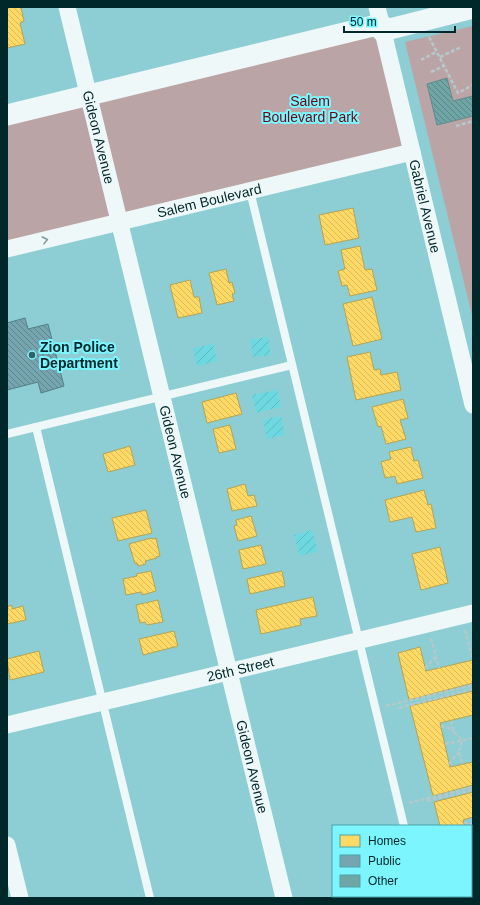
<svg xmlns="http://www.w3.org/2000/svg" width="480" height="905" font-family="Helvetica,sans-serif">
<defs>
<pattern id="industrial-furrows" width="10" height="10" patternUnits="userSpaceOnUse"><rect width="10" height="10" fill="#6ed8e0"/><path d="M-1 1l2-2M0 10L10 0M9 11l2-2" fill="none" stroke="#5eb9c0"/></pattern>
<pattern id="homes-back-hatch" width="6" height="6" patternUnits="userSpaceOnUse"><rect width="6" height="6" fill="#ffd966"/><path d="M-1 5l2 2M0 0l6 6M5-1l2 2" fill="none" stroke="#d9ba59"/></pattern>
<pattern id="public-back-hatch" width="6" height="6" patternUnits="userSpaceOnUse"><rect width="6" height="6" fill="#76a5af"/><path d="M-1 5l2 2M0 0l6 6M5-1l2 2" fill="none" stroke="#5e868f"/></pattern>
<pattern id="building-back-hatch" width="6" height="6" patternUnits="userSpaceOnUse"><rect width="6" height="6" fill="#6fa5a4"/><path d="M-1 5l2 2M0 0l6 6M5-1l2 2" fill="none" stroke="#598686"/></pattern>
</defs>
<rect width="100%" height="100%" fill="#8cced3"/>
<g fill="url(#industrial-furrows)">
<polygon points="268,337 271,355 253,357 250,340"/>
<polygon points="213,344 217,361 197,366 193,348"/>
<polygon points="277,390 281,407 256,413 252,395"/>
<polygon points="281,416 285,435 267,439 263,420"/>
<polygon points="312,530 318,551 300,556 294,535"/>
</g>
<g fill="#bba4a5">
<polygon points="381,24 412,152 7,249 7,115"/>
<polygon points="473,26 473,319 405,42"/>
</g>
<g fill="url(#homes-back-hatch)" stroke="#b2a454">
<polygon points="7,7 24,7 21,8 24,21 20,23 25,44 7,48"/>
<polygon points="353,208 359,238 325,245 319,215"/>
<polygon points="360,246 365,270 372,269 377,290 350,296 347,285 342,286 338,271 345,269 341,250"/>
<polygon points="226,269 229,283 232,282 235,293 232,294 234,301 217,305 209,273"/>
<polygon points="190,280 194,297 199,297 202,313 178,318 170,285"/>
<polygon points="372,297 382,339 353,346 343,304"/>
<polygon points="370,352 374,370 380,369 381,375 397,372 401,390 356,400 347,357"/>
<polygon points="236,393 242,414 207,423 202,402"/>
<polygon points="403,399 408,418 400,420 406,439 386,444 381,426 378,427 372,407"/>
<polygon points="230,425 236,449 219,453 213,429"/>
<polygon points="130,446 135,465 108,472 103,454"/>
<polygon points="411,447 414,461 418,460 423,478 397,484 395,476 385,478 381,462 391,459 389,452"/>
<polygon points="245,484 248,496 254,495 257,506 232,511 227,489"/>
<polygon points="424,490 428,505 431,504 436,528 416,532 412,517 390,522 385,500"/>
<polygon points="146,510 152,533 118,541 112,518"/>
<polygon points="251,516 257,536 238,541 234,526 237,525 236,520"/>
<polygon points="151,538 152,539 156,538 160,556 156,557 157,558 145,561 146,564 138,566 137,563 135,564 129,544"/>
<polygon points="261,545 266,564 243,569 239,550"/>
<polygon points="440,547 448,583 421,590 412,554"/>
<polygon points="151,571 156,591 142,595 141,592 126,595 123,579 137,576 136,574"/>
<polygon points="282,571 285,586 250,594 247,579"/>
<polygon points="313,597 317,616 300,619 301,625 261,634 256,610"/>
<polygon points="158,600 163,622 147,625 145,622 140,623 136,605"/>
<polygon points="12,605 12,609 23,606 26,620 7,624 7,607"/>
<polygon points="174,631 178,646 143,655 139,639"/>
<polygon points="420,647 426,671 473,660 473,683 409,700 398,653"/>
<polygon points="39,651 44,672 10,680 7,659"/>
<polygon points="473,691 473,715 440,723 450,767 473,762 473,785 433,796 410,706"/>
<polygon points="473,792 473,817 463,820 465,826 440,826 434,802"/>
<polygon points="471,853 473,862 473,887 471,888"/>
<polygon points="473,894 473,898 457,898 471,896 471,895"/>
</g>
<polygon fill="url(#public-back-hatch)" stroke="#537f87" points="25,318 28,329 48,324 64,386 41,393 38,382 7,390 7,323"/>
<polygon fill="url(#building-back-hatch)" stroke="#618b8c" points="447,78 453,101 473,96 473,116 437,125 427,84"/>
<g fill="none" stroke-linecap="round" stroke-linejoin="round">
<g stroke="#b5c8ca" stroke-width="2.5" stroke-dasharray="4 2" stroke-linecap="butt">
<polyline points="429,37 458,93 473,85"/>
<polyline points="440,57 461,47"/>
<polyline points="421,60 436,52"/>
<polyline points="431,72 444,66"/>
<polyline points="456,126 473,121"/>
<polyline points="465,630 473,660"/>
<polyline points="431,638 439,668"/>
<polyline points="425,668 436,657"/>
<polyline points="386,706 473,685"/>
<polyline points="399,708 473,689"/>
<polyline points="451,721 454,732 462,740 459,751 462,764"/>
<polyline points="441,726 451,729 454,732"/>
<polyline points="445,744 473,738"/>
<polyline points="449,764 459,752"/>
<polyline points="427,801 473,790"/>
<polyline points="409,803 473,787"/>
<polyline points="464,823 473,824"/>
<polyline points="471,840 473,840"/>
<polyline points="472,860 473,859"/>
<polyline points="471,890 473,889"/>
<polyline points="471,893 473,892"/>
<polyline points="443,898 450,896"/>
<polyline points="450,898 458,896"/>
</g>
<g stroke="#eef8f8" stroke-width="8">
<polyline points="250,191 404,826"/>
<polyline points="36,427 150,898"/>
<polyline points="7,434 292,365"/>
<polyline points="421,896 421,898"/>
</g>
<g stroke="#eef8f8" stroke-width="17">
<path id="s1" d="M67,7L284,898"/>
<path id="s2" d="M377,7L473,405"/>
<path id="s3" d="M7,249L412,152"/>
<path id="s4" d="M7,725L473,613"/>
<polyline points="7,845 20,898"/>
</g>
<g stroke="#eef8f8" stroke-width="21">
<polyline points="382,31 473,8"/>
<polyline points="7,115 381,24"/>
</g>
</g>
<defs><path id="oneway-chevron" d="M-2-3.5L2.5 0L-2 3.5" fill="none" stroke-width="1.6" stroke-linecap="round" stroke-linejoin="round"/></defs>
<use stroke="#839a9b" href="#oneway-chevron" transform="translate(45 240) rotate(-14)"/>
<circle fill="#316165" stroke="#7cf5fe" stroke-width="1.5" cx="32" cy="355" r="4"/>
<g text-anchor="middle" stroke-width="4" stroke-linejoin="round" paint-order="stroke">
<g font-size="14" fill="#660915" stroke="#7cf5fe">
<text x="310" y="106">Salem<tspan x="310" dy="16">Boulevard Park</tspan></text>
</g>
<g font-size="14" fill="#00272a" stroke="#7cf5fe">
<text dy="5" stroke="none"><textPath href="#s1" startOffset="134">Gideon Avenue</textPath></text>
<text dy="5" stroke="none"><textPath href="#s3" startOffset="208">Salem Boulevard</textPath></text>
<text dy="5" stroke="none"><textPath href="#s2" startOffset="205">Gabriel Avenue</textPath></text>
<text dy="5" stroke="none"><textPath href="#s1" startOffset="458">Gideon Avenue</textPath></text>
<text dy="5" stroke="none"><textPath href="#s4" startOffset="240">26th Street</textPath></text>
<text dy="5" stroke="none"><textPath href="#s1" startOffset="782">Gideon Avenue</textPath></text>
</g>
<g font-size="14" font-weight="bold" fill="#00272a" stroke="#7cf5fe" text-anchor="start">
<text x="40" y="352">Zion Police<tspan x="40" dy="16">Department</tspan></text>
</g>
</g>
<rect width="480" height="905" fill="none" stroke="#00272a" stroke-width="16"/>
<rect x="332" y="825" width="140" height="72" fill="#7cf5fe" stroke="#4aa3a9"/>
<rect x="340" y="835" width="20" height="12" fill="#ffd966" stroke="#4aa3a9"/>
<text x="368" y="845" font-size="12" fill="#00272a">Homes</text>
<rect x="340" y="855" width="20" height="12" fill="#76a5af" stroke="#4aa3a9"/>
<text x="368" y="865" font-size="12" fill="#00272a">Public</text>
<rect x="340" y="875" width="20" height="12" fill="#6fa5a4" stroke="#4aa3a9"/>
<text x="368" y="885" font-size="12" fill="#00272a">Other</text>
<path d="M344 26v6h111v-6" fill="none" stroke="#00272a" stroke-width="2"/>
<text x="350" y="26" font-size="12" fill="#00272a" stroke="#7cf5fe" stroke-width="3" paint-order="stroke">50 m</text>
</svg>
